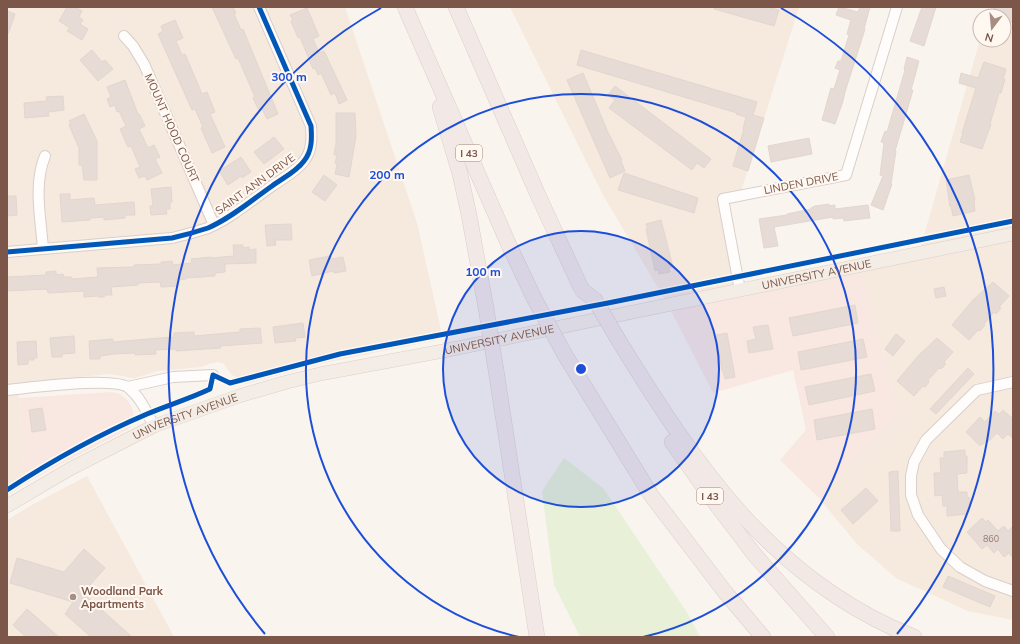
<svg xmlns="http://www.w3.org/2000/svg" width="1020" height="644" font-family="Mulish,sans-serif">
<rect width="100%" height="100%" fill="#f9f4ee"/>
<g fill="#f6e9de">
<polygon points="7,7 345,7 417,223 443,339 319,364 246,384 231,374 227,368 223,363 218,362 212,363 201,367 158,371 134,378 109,374 18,383 25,484 7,496"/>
<polygon points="510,7 799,7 740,195 723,199 740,290 668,305 602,193"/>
<polygon points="1004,27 1013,33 1013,620 968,611 896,578 857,544 819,498 900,417 860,266 919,253 980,40 1004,40"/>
<polygon points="87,476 174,637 7,637 7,520 32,505"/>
</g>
<g fill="#f9e8e1">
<polygon points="860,266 900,417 819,498 780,460 806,430 793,370 713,393 668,305"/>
<polygon points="112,392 120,394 128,401 132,408 134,417 130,427 127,430 55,467 25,484 19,398"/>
</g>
<polygon fill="#e8f1d7" points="564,458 603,488 688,614 700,637 580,637 554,585 542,491"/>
<g fill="#e6dbd5" stroke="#e3d6cf">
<polygon points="67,7 75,7 82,11 79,17 83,20 80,24 88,29 82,40 67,31 70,28 59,21"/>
<polygon points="212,7 233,7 236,13 234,14 241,30 243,29 278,114 267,119 262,109 259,111 253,98 255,97 238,58 236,59"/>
<polygon points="714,7 767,7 779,10 774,26 714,9"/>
<polygon points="839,7 858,12 860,7 870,7 864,29 865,29 845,92 843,101 835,124 822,120 831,88 834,89 840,70 835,68 838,61 841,61 849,35 847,34 851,20 836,15"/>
<polygon points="922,7 936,7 924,46 910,41"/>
<polygon points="992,7 1013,7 1013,24 1004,16"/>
<polygon points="307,8 319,36 313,39 319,53 324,51 347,100 339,104 335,93 331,95 321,73 318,75 315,68 313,69 300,37 298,38 291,21 293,20 290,15"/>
<polygon points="7,11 15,14 8,34 7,33"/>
<polygon points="175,20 183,38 176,41 182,55 185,54 202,94 207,92 215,112 210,114 225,147 212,153 201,128 203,127 195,109 192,110 158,34 163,31 161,26"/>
<polygon points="92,50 102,62 105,60 113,69 98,81 80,60"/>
<polygon points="581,50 757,102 753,115 764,118 748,171 733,166 744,129 743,129 746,117 736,114 737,113 577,65"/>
<polygon points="907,57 919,61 911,90 913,90 895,151 896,151 891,184 892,184 883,210 871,205 883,176 880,175 884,143 881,142 885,131 887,132 905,70 904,69"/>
<polygon points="984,62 1006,69 1003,79 1005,79 1001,93 999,93 990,124 991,124 982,149 960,142 963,133 962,133 976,88 959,83 961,73 978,78"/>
<polygon points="583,73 607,130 622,160 621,161 625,171 610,178 567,80"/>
<polygon points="125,80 138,114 139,114 145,126 139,129 148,148 154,145 160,157 155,159 162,173 147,180 145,176 139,178 135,169 140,167 131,146 128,147 120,129 126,126 119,111 117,112 115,105 110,107 107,99 111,97 107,87"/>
<polygon points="615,86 711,159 704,168 697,163 692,170 609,108 615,100 608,95"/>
<polygon points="63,96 64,110 48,112 49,116 25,118 24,103 47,101 46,97"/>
<polygon points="336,113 355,113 356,136 349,177 335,174 337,164 335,163 337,155 334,155 336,144"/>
<polygon points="84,114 97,141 97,180 84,180 82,165 79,165 79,148 69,125 71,124 69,121"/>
<polygon points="274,137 284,149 264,164 254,152"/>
<polygon points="809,138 812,154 771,162 768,146"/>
<polygon points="241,157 251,172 242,178 241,176 228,185 219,171"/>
<polygon points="624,173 698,198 694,213 618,190"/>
<polygon points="324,175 337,185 325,201 312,192"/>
<polygon points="969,175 975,200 974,201 975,211 953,216 951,206 950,207 946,180"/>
<polygon points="171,187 172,202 170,202 170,209 166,209 167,214 151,215 150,206 153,206 151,189"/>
<polygon points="60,194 70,194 70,200 94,198 95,205 134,202 135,215 125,215 125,218 104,220 104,217 90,218 90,220 62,222"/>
<polygon points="7,196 16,196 17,215 7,216"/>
<polygon points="829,204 829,206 835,205 835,209 868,205 870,218 844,221 843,218 833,219 833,217 774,227 778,246 764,248 759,219 787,215 787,214 811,209 811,208 815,206"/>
<polygon points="661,220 673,267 669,268 670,272 659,274 658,270 655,271 646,229 648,229 646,224"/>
<polygon points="291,224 292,240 275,240 276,245 267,246 265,225"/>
<polygon points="233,245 243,245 243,248 249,247 249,250 256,249 256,263 225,264 225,272 215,273 215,276 186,278 186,279 176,280 177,286 161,287 160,282 138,283 138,285 111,287 112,295 105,295 104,297 99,297 97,296 84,297 84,291 48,293 47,289 7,291 7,277 46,275 46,272 56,271 56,275 63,274 64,277 71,277 72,279 98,277 97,268 134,267 134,265 161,264 161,262 172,261 173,265 192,263 191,259 211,257 211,258 234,256"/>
<polygon points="330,256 331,259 343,257 346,271 334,273 333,271 312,276 309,260"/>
<polygon points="993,282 1009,296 999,307 1001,308 996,314 994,312 984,324 985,325 980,331 978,330 969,340 952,325 973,300"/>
<polygon points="944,287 946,296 936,298 934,289"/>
<polygon points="855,305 858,323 793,336 789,318"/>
<polygon points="303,323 305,337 295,338 296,341 275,343 273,327"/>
<polygon points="768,325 773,349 749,353 747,341 756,339 753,327"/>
<polygon points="260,328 262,343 220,346 221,348 176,351 176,349 155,350 156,354 135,355 135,353 114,354 100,356 100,359 90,359 89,341 113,339 113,342 160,338 174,337 174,333 194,332 194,336 240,332 240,329"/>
<polygon points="727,333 735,377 725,379 723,371 722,371 716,335"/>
<polygon points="896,334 905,341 893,356 885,349"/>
<polygon points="74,336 75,353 62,354 62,357 52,357 50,338"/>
<polygon points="937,338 953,352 944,362 946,364 941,369 939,368 928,380 929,382 925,387 923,386 914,396 897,381 918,356"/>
<polygon points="863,339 867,357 801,370 798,352"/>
<polygon points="36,341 37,358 33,358 34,360 28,360 28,364 18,365 17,342"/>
<polygon points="968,368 974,374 936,414 930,409"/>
<polygon points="871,374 875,391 809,405 805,387"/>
<polygon points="42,408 46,430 32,432 29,410"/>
<polygon points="872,409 875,429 817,440 814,420"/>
<polygon points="1003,410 1013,419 1013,438 1008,434 1003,439 997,433 988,442 986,441 982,445 979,445 966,432 980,417 985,422 995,411 999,414"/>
<polygon points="965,450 965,456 967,456 967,473 957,474 958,492 967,492 967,498 969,497 970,507 968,507 968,514 947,516 947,506 943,506 942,495 935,496 934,473 941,473 940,458 944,458 944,452"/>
<polygon points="898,471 900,531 891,531 889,472"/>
<polygon points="866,488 878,501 853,524 841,510"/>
<polygon points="982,518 986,522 988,520 998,531 1004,526 1008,531 1013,526 1013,558 1009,553 1004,557 998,549 994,553 987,545 982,549 967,532"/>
<polygon points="84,549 105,568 83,593 132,637 91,637 65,614 73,602 10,583 17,558 64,572"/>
<polygon points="948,576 995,596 990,607 943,587"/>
<polygon points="27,609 59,637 26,637 13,625"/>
</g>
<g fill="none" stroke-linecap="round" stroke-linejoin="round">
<g stroke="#d8cfca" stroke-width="12">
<g id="minor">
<polyline points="124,36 133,46 144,64 214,225"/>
<path d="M43,249C41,219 33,185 45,156"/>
<path d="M7,252L172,238C185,235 196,232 208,228C231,218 252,200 272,186C283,178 296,172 304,161C312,151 312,139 311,126L259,7"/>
<polyline points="740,290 723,199 846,175 897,7"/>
<polyline points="1013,382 977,390 926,440 914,462 911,476 911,495 918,515 941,549 960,567 985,581 1013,591"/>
<polyline points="128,387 173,377 213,375"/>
<path d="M7,390C29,388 114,376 129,388C141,398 147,413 154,426"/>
</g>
</g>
<g stroke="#dbcfca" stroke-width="14">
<g id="major">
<path id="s1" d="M7,506L70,469L154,426L239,396L287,382L320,374L443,351L1013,234"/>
</g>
</g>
<g stroke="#dbcfca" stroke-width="16">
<g id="highway">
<polyline points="405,7 508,243 534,298"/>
<polyline points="456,7 538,195 582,290"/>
<polyline points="440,107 460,174 469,215 486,308"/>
<path d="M619,341C696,466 772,580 914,637"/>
<polyline points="565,355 651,495 725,592 763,637"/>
<polyline points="496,370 537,637"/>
<polyline points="672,442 710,496 754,554 827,637"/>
</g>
</g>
<use href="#minor" stroke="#fefdfc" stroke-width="10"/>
<use href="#major" stroke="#f4ede6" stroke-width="13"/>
<use href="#highway" stroke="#f2e8e6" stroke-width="15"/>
<g stroke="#dbcfca" stroke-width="16" stroke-linecap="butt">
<g id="highway-bridge">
<polyline points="582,290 595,300 619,341"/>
<polyline points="534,298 565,355"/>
<polyline points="486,308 496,370"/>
</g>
</g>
<use href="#highway-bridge" stroke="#f2e8e6" stroke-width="15"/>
<g stroke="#fff8f1" stroke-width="8">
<g id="cycleway">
<path d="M7,252L172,238C185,235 196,232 208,228C231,218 252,200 272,186C283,178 296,172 304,161C312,151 312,139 311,126L259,7"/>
<path d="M7,490C50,462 100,434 147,414C168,405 189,399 210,389L213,375L230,383L340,354L608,303L1013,221"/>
</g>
</g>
<use href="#cycleway" stroke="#0057b8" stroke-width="5"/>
</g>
<circle cx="581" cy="369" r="138" fill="#1d4ed8" fill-opacity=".12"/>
<g fill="none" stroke="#1d4ed8" stroke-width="2">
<circle cx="581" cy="369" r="138"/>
<path d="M519 637A275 275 0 1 1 643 637"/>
<path d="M265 634A413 413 0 0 1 381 8M781 8A413 413 0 0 1 897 634"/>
</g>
<circle fill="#a88d83" stroke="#fff8f1" stroke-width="1.5" cx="73" cy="597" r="4"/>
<g text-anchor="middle" stroke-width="4" stroke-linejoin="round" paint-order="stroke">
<g font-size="9" fill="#987a6e">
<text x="991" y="542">860</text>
</g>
<g fill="#fff8f1" stroke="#a3877b" stroke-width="1">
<rect x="456" y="145" width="26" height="16" rx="3"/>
<rect x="697" y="488" width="26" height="16" rx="3"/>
</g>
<g font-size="10" font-weight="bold" fill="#7c5649">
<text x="469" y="157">I 43</text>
<text x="710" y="500">I 43</text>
</g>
<g font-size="11" fill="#7c5649" stroke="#fff8f1">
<text transform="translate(172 128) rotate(66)" y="4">MOUNT HOOD COURT</text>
<text transform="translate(801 183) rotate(-11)" y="4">LINDEN DRIVE</text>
<text transform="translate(255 184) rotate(-36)" y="4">SAINT ANN DRIVE</text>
<text dy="4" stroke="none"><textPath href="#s1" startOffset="848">UNIVERSITY AVENUE</textPath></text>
<text dy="4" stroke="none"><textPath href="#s1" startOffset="524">UNIVERSITY AVENUE</textPath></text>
<text dy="4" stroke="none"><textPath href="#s1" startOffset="200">UNIVERSITY AVENUE</textPath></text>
</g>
<g font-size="11" font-weight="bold" fill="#7c5649" stroke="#fff8f1" text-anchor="start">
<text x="81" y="595">Woodland Park<tspan x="81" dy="13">Apartments</tspan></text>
</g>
</g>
<circle cx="581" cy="369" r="6" fill="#1d4ed8" stroke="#fff8f1" stroke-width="2"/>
<g font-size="12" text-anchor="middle" font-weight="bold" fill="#1d4ed8" stroke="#fff8f1" stroke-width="4" stroke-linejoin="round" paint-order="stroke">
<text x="289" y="81">300 m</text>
<text x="387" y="179">200 m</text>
<text x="483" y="276">100 m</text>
</g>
<rect width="1020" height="644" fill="none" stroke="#7c5649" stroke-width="16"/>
<g transform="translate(992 28) rotate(196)"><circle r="19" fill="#fff8f1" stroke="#cbb7ae"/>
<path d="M0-3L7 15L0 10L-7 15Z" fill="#a88d83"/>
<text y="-6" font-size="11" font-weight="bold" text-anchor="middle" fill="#7c5649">N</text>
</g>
</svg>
